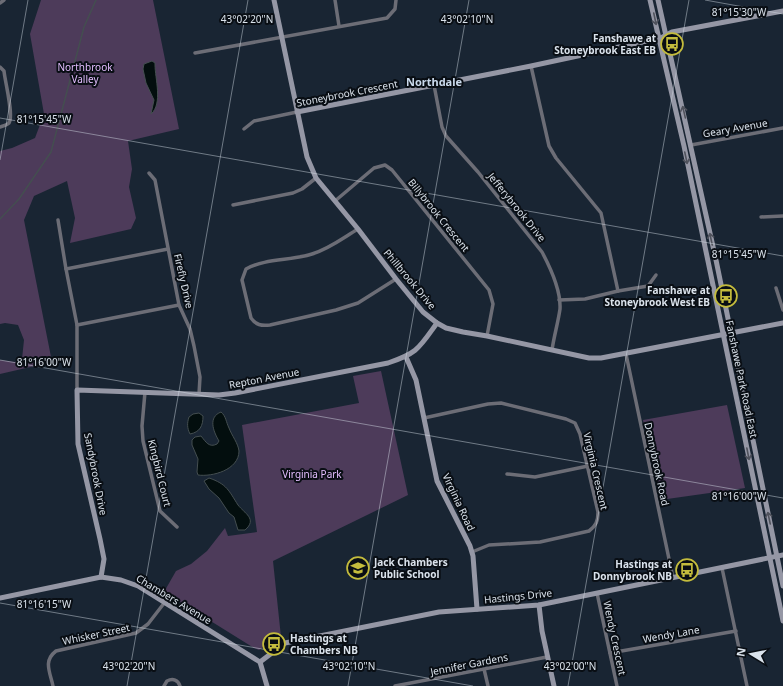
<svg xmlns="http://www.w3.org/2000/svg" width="783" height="686" font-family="'Noto Sans',sans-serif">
<rect width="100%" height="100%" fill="#192533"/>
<g fill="#4d3b5a">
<polygon points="41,0 153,0 179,129 128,141 132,169 129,187 136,218 131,229 70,243 75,218 67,181 34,196 24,220 52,362 0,374 0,360 15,362 22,359 24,340 18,325 5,323 0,324 0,151 12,148 35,138 44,114 30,34"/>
<polygon points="381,371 408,495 273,561 281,637 275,639 259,650 254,648 164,592 176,571 191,564 207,551 225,528 228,536 257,532 242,425 359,403 353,376"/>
<polygon points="727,405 745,488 660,500 643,420"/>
</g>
<g fill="#030e0e" stroke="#444e50">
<path d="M152,61L155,63V65C155,78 163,104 151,114L154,100L146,83L143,69L144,64Z"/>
<path d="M221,412C226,416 226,422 229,428C232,436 238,443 239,451C239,470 212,477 198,475L197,472L198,459L192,445V440L195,437L201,436C206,442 209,448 217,444L219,441C213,431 208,417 221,412Z"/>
<path d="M199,413L203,416C203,426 200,432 190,434C187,428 187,423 189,417L193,414Z"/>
<path d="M209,478C227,484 229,491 238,505C244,513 258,519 245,530H238L234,517L229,513L219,498L209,489L204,481Z"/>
</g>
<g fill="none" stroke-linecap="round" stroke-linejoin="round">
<polyline stroke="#444e50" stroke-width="1.5" points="0,219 19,199 51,152 84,27 96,0"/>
<g stroke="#6c6d76" stroke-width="3.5">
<polyline points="335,0 339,26"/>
<polyline points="0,3 4,0"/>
<polyline points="195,53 387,18 395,9 396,0"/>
<polyline points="531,66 549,146 556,158 601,213 618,291"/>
<path d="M0,67L4,71C5,82 14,115 9,123C7,125 3,126 0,127"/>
<path d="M434,85L442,127L446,136L478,172L542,252C550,267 561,291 560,309C558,323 554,336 552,350"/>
<polyline points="244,129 254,121 297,112"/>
<polyline points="691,145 783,128"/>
<polyline points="149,173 155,180 179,305 190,329 194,346 200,377 199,394"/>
<polyline points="335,201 374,168 385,165 392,170 489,290 493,304 487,336"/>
<polyline points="233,205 293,193 302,189 316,178"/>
<polyline points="761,217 783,216"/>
<polyline points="58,220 66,269 77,325 77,390"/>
<path d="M358,229C343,238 329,249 312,254C290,261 266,258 246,269L242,280L251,318C256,325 261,326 270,325L336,310L358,303L396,279"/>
<polyline points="66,269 168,249"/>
<polyline points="776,288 783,310"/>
<polyline points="559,300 585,299 618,291 648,286 656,275"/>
<polyline points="77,325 179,305"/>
<polyline points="626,354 673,578"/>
<polyline points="145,392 142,426 143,441 160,511 177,527"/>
<path d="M424,418L488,404L501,403L566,419L575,423L580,434L598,512C598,521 596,526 589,531L540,542L489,545L472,552"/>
<polyline points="507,474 535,477 588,466"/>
<polyline points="722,568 747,686"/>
<polyline points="597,593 617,686"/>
<polyline points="610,653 736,631"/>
<polyline points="484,669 488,686"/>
<path d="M53,686C50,672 43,661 56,651L136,633L148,624L165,602"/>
<path d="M164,686L167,681C173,678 178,680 180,686"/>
<polyline points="395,686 547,657"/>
</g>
<g stroke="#9597a5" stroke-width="5">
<polyline points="274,0 307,157 316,178 358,229 396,279 423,312 437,323 446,328 463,332 487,336 589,358 601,358 783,323"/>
<polyline points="650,0 684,146 783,621"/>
<polyline points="658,0 716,260 783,586"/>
<polyline points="297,112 531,66 652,40 659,39 672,32 783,11"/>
<polyline points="406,357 416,380 437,481 470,546 473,556 477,609"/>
<path d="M101,577L104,559L100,539L78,444L77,390L219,395L235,393L388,363C418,353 419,348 437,323"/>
<polyline points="0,598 101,577 121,580 138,586 260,662 267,686"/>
<polyline points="539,605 542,631 554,686"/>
<polyline points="260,662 285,643 439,612 539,605 783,555"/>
</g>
</g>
<defs><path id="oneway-shaft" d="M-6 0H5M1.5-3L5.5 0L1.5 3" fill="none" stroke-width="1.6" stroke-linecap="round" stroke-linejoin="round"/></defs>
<g stroke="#4f525c">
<use href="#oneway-shaft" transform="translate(655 19) rotate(78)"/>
<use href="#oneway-shaft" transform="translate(684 112) rotate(-103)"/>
<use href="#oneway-shaft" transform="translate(686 158) rotate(78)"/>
<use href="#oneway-shaft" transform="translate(711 239) rotate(-102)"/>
<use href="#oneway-shaft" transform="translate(748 454) rotate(79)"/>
<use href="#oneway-shaft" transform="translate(769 518) rotate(-102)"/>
</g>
<path fill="none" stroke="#dae2eb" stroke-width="1" stroke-opacity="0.45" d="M705,0L783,14M0,118L783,256M0,160L28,0M0,360L783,498M0,603L473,686M127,686L248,0M348,686L469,0M568,686L689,0"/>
<defs>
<g id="bus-ring" transform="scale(1.15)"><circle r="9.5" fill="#090e14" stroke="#c4bc3d" stroke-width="1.5"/><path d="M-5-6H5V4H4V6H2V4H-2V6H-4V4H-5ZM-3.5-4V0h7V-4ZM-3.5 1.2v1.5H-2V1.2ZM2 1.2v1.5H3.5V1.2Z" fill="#c4bc3d"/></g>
<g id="school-ring" transform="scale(1.15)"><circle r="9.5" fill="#090e14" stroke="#c4bc3d" stroke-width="1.5"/><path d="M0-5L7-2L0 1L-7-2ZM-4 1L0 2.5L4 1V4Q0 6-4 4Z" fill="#c4bc3d"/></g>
</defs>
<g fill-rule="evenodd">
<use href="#bus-ring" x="672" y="44"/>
<use href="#bus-ring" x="726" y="296"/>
<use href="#school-ring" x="358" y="568"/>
<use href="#bus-ring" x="687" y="570"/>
<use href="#bus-ring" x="274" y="644"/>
</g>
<g text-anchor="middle" stroke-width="4" stroke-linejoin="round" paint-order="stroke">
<g font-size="10" font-weight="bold" fill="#dae2eb" stroke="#090e14" text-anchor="end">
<text x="656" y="42">Fanshawe at<tspan x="656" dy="12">Stoneybrook East EB</tspan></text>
<text x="710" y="294">Fanshawe at<tspan x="710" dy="12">Stoneybrook West EB</tspan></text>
<text x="374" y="566" text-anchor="start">Jack Chambers<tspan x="374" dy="12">Public School</tspan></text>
<text x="672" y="568">Hastings at<tspan x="672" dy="12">Donnybrook NB</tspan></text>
<text x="290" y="642" text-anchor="start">Hastings at<tspan x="290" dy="12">Chambers NB</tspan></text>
</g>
<g font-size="10" fill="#e3bdfe" stroke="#090e14">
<text x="85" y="71">Northbrook<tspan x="85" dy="12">Valley</tspan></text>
<text x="312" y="478">Virginia Park</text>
</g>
<g font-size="10" fill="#dae2eb" stroke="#090e14">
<text transform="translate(347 93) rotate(-11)" y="4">Stoneybrook Crescent</text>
<text transform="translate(735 128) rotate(-10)" y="4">Geary Avenue</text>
<text transform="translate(517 207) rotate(51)" y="4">Jefferybrook Drive</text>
<text transform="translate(439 215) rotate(51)" y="4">Billybrook Crescent</text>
<text transform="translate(410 279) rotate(50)" y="4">Phillbrook Drive</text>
<text transform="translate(184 281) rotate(77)" y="4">Firefly Drive</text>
<text transform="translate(264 378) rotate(-11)" y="4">Repton Avenue</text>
<text transform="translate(742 379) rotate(78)" y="4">Fanshawe Park Road East</text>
<text transform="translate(657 464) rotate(78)" y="4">Donnybrook Road</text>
<text transform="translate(596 471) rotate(77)" y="4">Virginia Crescent</text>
<text transform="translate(160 473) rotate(76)" y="4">Kingbird Court</text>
<text transform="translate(96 474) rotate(79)" y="4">Sandybrook Drive</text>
<text transform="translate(459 502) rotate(65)" y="4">Virginia Road</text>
<text transform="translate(518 596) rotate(-6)" y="4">Hastings Drive</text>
<text transform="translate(174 599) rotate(31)" y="4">Chambers Avenue</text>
<text transform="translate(96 634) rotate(-12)" y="4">Whisker Street</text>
<text transform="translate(671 634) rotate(-10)" y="4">Wendy Lane</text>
<text transform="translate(615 638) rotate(78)" y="4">Wendy Crescent</text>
<text transform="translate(469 664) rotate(-11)" y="4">Jennifer Gardens</text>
</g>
<g font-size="11" font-weight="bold" fill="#cadaec" stroke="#090e14">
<text x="434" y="86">Northdale</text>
</g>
</g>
<g font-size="10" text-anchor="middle" fill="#dae2eb" stroke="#090e14" stroke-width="4" stroke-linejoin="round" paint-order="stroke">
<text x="739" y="16">81°15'30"W</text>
<text x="247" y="23">43°02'20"N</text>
<text x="467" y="23">43°02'10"N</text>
<text x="44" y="123">81°15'45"W</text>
<text x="739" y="258">81°15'45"W</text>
<text x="44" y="366">81°16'00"W</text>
<text x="739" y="500">81°16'00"W</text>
<text x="44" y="608">81°16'15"W</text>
<text x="129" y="670">43°02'20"N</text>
<text x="349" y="670">43°02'10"N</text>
<text x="570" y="670">43°02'00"N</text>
</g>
<g transform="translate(751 654) rotate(280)" stroke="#090e14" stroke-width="3" paint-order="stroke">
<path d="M0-3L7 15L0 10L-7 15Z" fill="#dae2eb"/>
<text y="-6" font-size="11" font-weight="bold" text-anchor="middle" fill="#dae2eb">N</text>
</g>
</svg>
